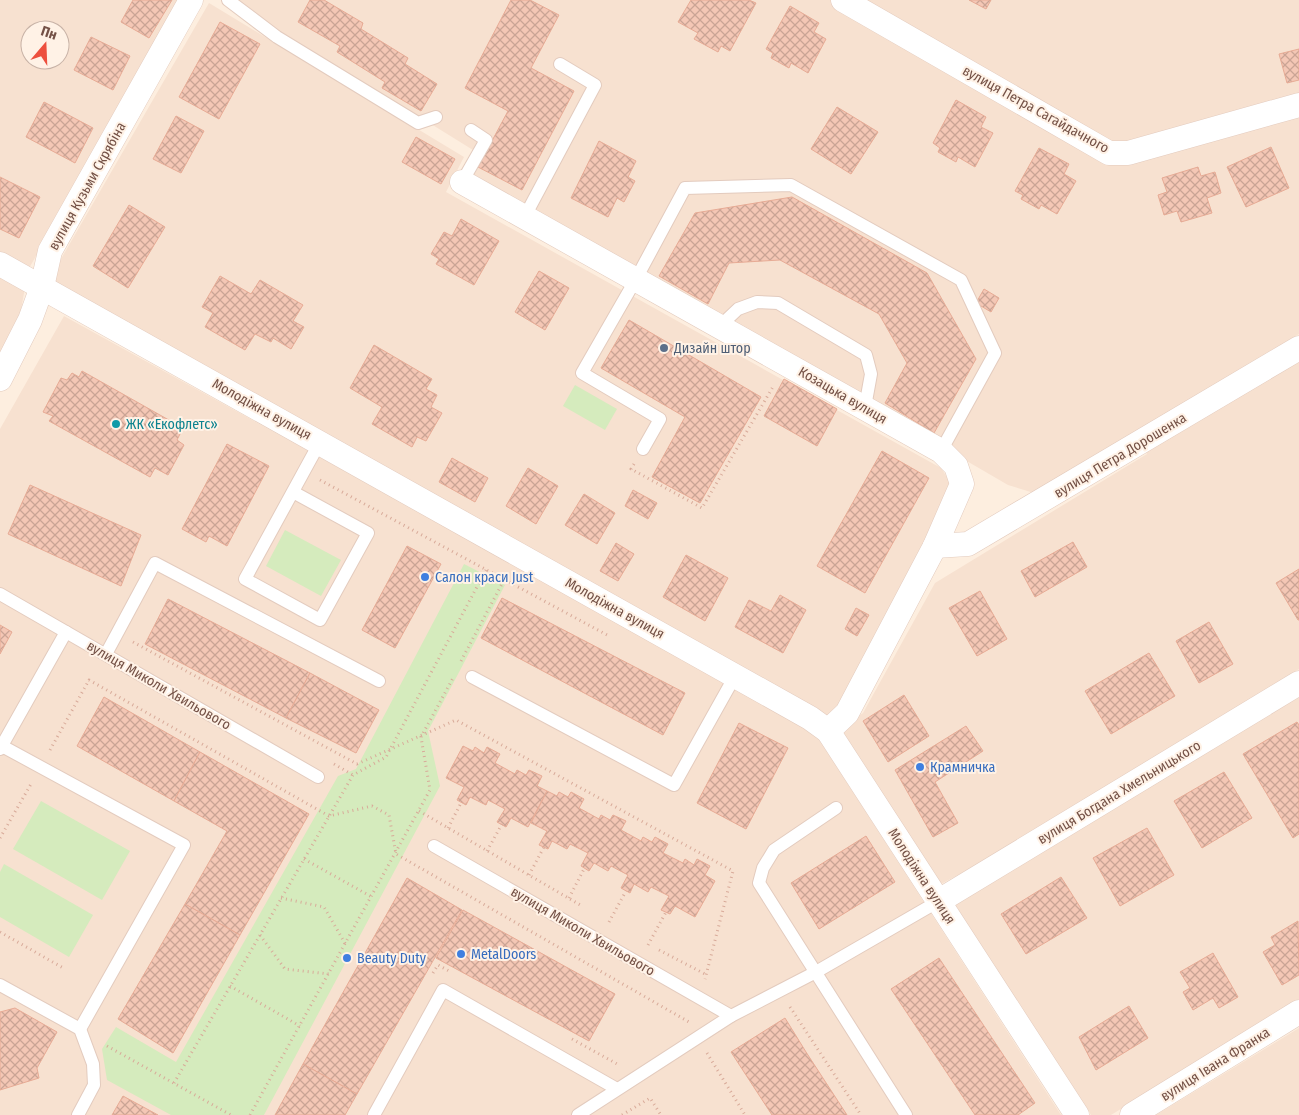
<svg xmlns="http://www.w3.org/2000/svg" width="1299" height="1115" font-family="'Fira Sans Condensed',sans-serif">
<defs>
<pattern id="building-cross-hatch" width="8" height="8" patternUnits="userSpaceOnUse" patternTransform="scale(1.25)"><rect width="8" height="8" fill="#f4c7b5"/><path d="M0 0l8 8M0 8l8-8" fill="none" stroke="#caa495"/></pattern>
</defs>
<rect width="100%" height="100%" fill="#fdeedf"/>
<g fill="#f7e1d0" fill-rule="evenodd">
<path d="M0,0H182L28,270L20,316L0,361ZM30,30H60V60H30Z"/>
<polygon points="230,0 1299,0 1299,334 1034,493 1008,485 473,174 481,155 415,114 412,119 253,28 258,17"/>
<polygon points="209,3 464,157 446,192 941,468 952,485 839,710 830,719 47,283"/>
<polygon points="64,316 799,722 820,741 1061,1115 0,1115 0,429"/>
<polygon points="1299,361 1299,669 997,854 941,884 840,728 863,713 935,583 1147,454 1142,445"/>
<polygon points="1299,697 1299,999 1111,1115 1091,1115 955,905"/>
<polygon points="1299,1028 1299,1115 1156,1115"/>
</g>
<g fill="#d5ebbd">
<polygon points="575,385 617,409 605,430 563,406"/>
<polygon points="285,530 341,560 321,596 266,566"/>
<polygon points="464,564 505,585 428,731 440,786 264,1115 171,1115 107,1080 102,1049 116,1027 176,1062 338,776 356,769"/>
<polygon points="41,801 130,851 102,900 13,849"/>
<polygon points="4,864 93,915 69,957 0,917 0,872"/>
</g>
<g fill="url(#building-cross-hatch)" stroke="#e7ab95">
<polygon points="133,0 172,0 149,38 121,22"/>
<polygon points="310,0 324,0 363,23 361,29 408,58 405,64 437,84 421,111 382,88 385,82 337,52 340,46 298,22"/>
<polygon points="511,0 530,0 559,15 531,68 574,91 522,190 478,167 508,111 465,88"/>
<polygon points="691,0 749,0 756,3 730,51 721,46 718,52 694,39 698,33 678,22"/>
<polygon points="969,0 991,0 986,9"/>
<polygon points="790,6 819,23 814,32 826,39 808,73 791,63 789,68 771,58 773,53 766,49"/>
<polygon points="220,22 260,44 219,119 179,97"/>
<polygon points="91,37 130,56 113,90 74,70"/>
<polygon points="1299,49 1299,80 1287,83 1279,54"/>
<polygon points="956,100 986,117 981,127 993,133 975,167 958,157 956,162 938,152 940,148 933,143"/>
<polygon points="44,102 93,128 75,163 26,137"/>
<polygon points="837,107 878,132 851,174 811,149"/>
<polygon points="176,116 204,131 181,173 153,159"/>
<polygon points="416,137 455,159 441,184 402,162"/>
<polygon points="599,141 636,161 628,177 635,181 624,202 617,198 608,217 571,198"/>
<polygon points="1271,147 1289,188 1246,207 1227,167"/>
<polygon points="1039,148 1069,164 1064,174 1076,181 1057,214 1041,205 1039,209 1021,199 1023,195 1015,191"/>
<polygon points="1198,167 1201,176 1215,172 1221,193 1207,198 1212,213 1181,222 1177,211 1164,215 1158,195 1167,192 1162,178"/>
<polygon points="0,177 40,197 19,238 0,229"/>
<polygon points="792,197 927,273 976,359 934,433 885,403 907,363 879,314 780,260 729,263 708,304 659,276 695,213"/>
<polygon points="129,205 165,227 128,288 93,266"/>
<polygon points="461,219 499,241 474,285 436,264 439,259 431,254 444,232 452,236"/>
<polygon points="539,271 569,288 545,330 515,312"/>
<polygon points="220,276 251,294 260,280 303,305 293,321 304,327 291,349 273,338 271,342 255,334 245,350 205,327 213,313 202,307"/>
<polygon points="984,289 999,298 991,312 976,303"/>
<polygon points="629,320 761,397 700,503 652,477 685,417 601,368"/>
<polygon points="374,345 432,379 426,389 437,395 431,407 442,413 426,441 417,437 412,447 372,424 382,407 350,388"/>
<polygon points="82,371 183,428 177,440 184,445 168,475 155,468 150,477 49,421 53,416 43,412 61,378 67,380 72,373 79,377"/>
<polygon points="784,379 837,409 817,446 764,416"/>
<polygon points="227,444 269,466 227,546 209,536 206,542 182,529"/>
<polygon points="882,451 929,478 865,593 817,566"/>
<polygon points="452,458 488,478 475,502 439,482"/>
<polygon points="528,468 558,486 536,524 506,506"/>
<polygon points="30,485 141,535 121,586 8,534"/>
<polygon points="633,490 657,503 648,519 625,506"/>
<polygon points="584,494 615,513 597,544 565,525"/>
<polygon points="1073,542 1087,567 1035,597 1021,571"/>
<polygon points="616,543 634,554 618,581 600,571"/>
<polygon points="407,546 441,564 395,648 362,630"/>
<polygon points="686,555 728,578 705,621 663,597"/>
<polygon points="1299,569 1299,620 1298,620 1276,583"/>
<polygon points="980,591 1007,639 977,656 949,608"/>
<polygon points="780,595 806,610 783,653 735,627 749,600 771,611"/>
<polygon points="502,598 685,693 663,735 481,638"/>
<polygon points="168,599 310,673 286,718 145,644"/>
<polygon points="856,608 869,615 857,636 845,629"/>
<polygon points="1209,622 1233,664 1199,683 1176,641"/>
<polygon points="0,625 12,632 0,654"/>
<polygon points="1149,653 1175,696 1111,734 1085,691"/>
<polygon points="310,673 379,710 356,753 286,718"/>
<polygon points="904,695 929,736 888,762 863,721"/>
<polygon points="104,697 200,752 174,801 77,746"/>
<polygon points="1297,722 1299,725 1299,834 1293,838 1243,754"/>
<polygon points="739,723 788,748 746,829 697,803"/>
<polygon points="966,726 983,751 935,782 958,823 933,837 895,770"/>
<polygon points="463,746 473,751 475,747 484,753 487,747 500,754 495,763 515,774 517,770 526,775 529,770 542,776 537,786 547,791 528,827 511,818 506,827 497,822 505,809 488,800 486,805 470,797 466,805 457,800 464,787 446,778"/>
<polygon points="200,752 309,814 240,935 185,904 227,831 174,801"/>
<polygon points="1224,772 1252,818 1202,848 1174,801"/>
<polygon points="547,791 557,796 559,792 568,797 571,792 584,799 579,808 599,819 601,815 610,820 613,815 626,821 621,830 641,841 643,837 652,842 655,837 668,844 663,853 683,863 685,859 694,865 697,859 710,866 705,875 715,881 695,917 675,906 670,914 661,910 669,896 651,887 648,892 634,884 630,893 621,888 628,875 611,866 608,871 594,863 589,871 581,866 588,853 570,844 567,849 552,841 548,849 539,845 547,831 531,823"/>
<polygon points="1147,828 1174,875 1120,906 1093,858"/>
<polygon points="866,836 895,882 819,929 791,883"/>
<polygon points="1061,877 1087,918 1026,954 1001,914"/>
<polygon points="407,878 462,910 357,1094 303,1064"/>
<polygon points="185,904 240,935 173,1053 118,1019"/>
<polygon points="463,910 615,994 589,1041 436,958"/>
<polygon points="1298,921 1299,975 1282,985 1263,952 1275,945 1271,937"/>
<polygon points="1213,953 1238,997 1219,1008 1213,998 1193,1010 1183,992 1190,988 1180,972"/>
<polygon points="939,958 1035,1103 1018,1115 975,1115 891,989"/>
<polygon points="1129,1006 1148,1038 1096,1070 1079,1037"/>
<polygon points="15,1008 57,1032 37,1068 39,1078 0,1090 0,1012"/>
<polygon points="785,1018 806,1052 847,1115 772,1115 731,1052"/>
<polygon points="303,1064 357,1094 345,1115 275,1115"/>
<polygon points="123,1096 158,1115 112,1115"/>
</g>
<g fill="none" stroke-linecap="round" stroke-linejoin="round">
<g stroke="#e3cbbe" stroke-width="14">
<g id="service">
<polyline points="228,0 277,37 418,123 436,117"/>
<polyline points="462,182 486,140 471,130"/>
<polyline points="524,218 595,85 560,64"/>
<polyline points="720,326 738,309 757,302 778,303 866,355 871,374 865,407"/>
<polyline points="643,449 660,419 582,373 636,279 685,188 791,185 961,280 995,353 941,451"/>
<polyline points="293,492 368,533 320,620 245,579 320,442"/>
<polyline points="0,594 318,777"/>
<polyline points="106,654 155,563 379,681"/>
<polyline points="472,677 674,785 735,676"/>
<polyline points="2,746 184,845 80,1029"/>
<polyline points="0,749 66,632"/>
<polyline points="836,808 774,850 763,868 759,883 906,1115"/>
<polyline points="434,846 731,1016"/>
<polyline points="0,985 80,1029 93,1064 94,1085 78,1115"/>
<polyline points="374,1115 443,990 617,1089"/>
<polyline points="578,1115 731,1016 816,972 939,901"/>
</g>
</g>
<g stroke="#e3cbbe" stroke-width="25">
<g id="minor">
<polyline points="843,0 1109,153 1128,153 1299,105"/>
<polyline points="462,182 941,451 956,466 962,484 935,546 847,713 828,731"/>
<polyline points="0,264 810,718 828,731 1077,1115"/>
<polyline points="0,379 30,320 42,287 50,251 191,0"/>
<polyline points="935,546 968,544 1299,348"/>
<polyline points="939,901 1299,683"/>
<polyline points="1132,1115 1299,1012"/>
</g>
</g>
<g stroke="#d8aa99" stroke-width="3" stroke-dasharray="1 4" stroke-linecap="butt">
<polyline points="634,464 631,469 702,508 774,385"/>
<polyline points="320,480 609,636"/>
<polyline points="133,642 357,764 456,720 733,871 705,979"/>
<polyline points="461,661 504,580"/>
<polyline points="50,750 89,680 329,816 372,806 389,815 396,854 689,1022"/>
<polyline points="334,764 353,775"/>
<polyline points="419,811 582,906"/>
<polyline points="448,828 461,803"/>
<polyline points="0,838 31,784"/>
<polyline points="487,851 502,824"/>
<polyline points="304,859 372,897"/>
<polyline points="529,875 544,847"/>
<polyline points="281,898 324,907 346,945"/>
<polyline points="569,898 584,869"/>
<polyline points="609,922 626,891"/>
<polyline points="0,932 65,969"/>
<polyline points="260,935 285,969 329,974"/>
<polyline points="648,945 666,912"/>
<polyline points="659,950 707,975"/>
<polyline points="433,973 438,965 449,971"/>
<polyline points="230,986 300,1026"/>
<polyline points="790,1007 861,1115"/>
<polyline points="572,1039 619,1065"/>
<polyline points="107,1046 231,1115"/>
<polyline points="707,1053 745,1115"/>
<polyline points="174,1083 353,775 386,757 486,570"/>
<polyline points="250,1115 430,790 421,737 453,678"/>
<polyline points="622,1115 650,1098 661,1115"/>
</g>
<use href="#service" stroke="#fff" stroke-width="12"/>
<use href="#minor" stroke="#fff" stroke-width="24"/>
</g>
<circle fill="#5c6f8a" stroke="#fff2e6" stroke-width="2" cx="664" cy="348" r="5"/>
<circle fill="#0f9aa8" stroke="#fff2e6" stroke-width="2" cx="116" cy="424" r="5"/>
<g fill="#3f7fe0" stroke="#fff2e6" stroke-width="2">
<circle cx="425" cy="577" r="5"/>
<circle cx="920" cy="767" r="5"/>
<circle cx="461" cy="954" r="5"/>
<circle cx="347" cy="958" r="5"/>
</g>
<g text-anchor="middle" stroke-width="4" stroke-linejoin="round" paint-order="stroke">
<g font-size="14" fill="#745146" stroke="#fff2e6">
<text transform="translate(1036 109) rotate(29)" y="5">вулиця Петра Сагайдачного</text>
<text transform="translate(87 186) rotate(-61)" y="5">вулиця Кузьми Скрябіна</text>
<text transform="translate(843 395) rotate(30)" y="5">Козацька вулиця</text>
<text transform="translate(262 409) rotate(29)" y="5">Молодіжна вулиця</text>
<text transform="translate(1120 455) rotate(-31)" y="5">вулиця Петра Дорошенка</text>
<text transform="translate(615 608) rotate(29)" y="5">Молодіжна вулиця</text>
<text transform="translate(159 685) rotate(30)" y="5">вулиця Миколи Хвильового</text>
<text transform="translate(1119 792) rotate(-31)" y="5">вулиця Богдана Хмельницького</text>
<text transform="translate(922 876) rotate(57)" y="5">Молодіжна вулиця</text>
<text transform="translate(583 931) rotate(30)" y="5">вулиця Миколи Хвильового</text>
<text transform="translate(1215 1064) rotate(-32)" y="5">вулиця Івана Франка</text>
</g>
<g font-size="14" fill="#4e5e75" stroke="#fff2e6" text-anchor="start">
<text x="674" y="353">Дизайн штор</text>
</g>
<g font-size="14" fill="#0d838f" stroke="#fff2e6" text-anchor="start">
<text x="126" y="429">ЖК «Екофлетс»</text>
</g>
<g font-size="14" fill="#366cbe" stroke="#fff2e6" text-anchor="start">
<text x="435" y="582">Салон краси Just</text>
<text x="930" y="772">Крамничка</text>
<text x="471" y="959">MetalDoors</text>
<text x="357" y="963">Beauty Duty</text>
</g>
</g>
<g transform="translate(45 45) rotate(19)"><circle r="24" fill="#fff2e6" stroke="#c7b2a6"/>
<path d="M0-4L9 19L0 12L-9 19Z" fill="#ed503e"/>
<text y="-8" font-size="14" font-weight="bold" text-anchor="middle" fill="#745146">Пн</text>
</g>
</svg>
